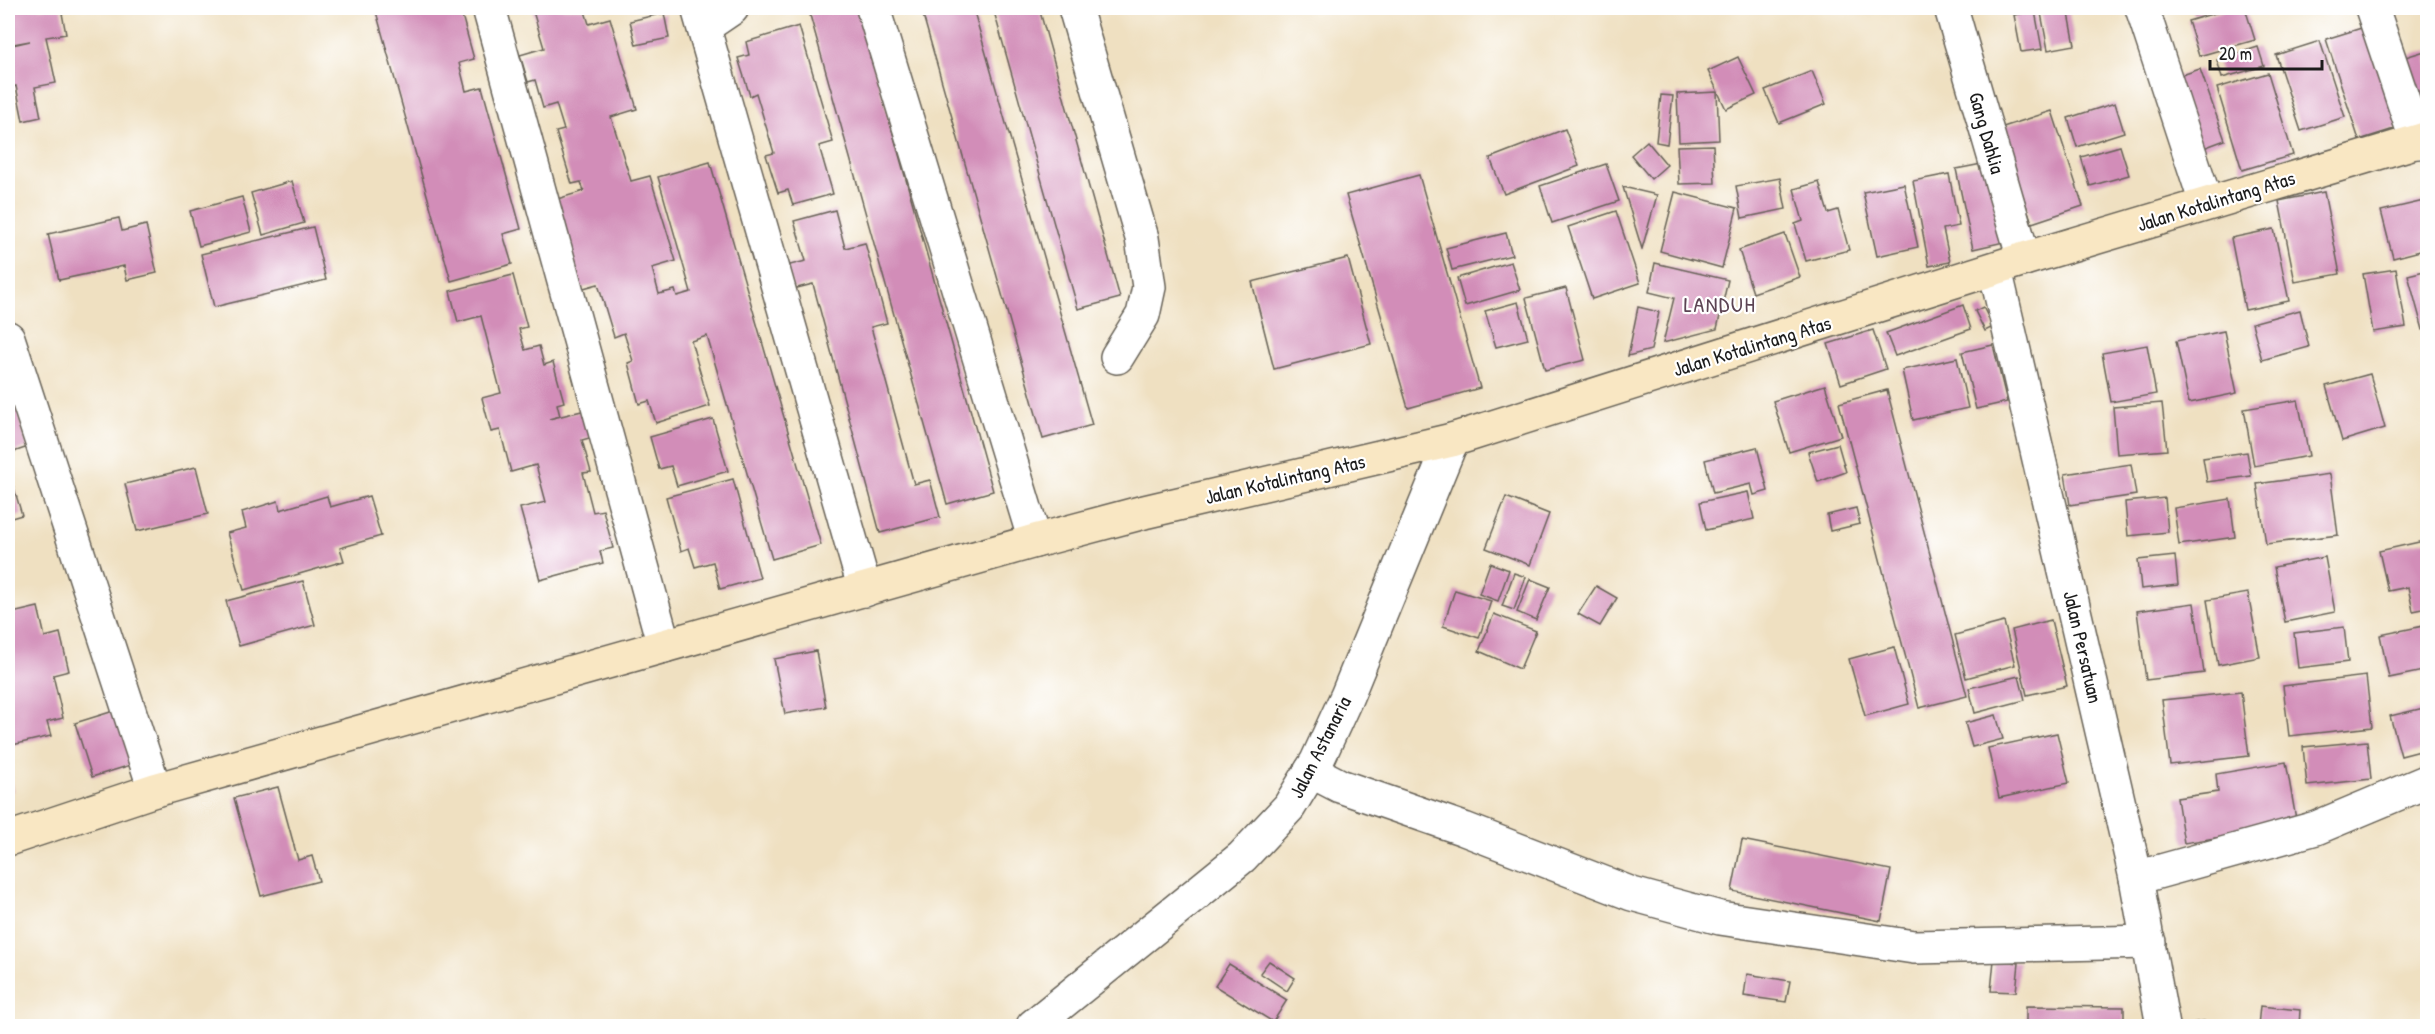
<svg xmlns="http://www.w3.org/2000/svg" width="2435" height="1034" font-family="'Patrick Hand',sans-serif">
<rect width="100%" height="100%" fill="#fff"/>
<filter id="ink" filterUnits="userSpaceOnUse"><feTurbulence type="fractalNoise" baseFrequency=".0167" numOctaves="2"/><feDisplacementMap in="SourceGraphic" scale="12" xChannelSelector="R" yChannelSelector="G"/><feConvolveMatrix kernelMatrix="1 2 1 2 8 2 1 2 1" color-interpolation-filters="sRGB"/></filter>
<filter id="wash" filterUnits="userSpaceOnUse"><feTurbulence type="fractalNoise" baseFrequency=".008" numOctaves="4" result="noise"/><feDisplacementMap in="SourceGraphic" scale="24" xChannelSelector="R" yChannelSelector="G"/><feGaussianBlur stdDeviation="1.35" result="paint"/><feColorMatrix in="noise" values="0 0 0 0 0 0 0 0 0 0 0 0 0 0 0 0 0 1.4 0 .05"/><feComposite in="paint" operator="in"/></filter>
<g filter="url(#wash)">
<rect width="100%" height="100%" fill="#efe0c1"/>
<g id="blocks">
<g fill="#d28db8">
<polygon points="8,8 61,8 66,34 46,37 56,83 35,87 41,117 23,121 16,86 8,88 8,46 30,41 8,45"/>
<polygon points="375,8 460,8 474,59 459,63 466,91 482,87 521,229 503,234 512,264 451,281"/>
<polygon points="532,8 584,8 589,24 610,18 637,109 611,117 631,181 650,176 676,261 652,268 659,294 675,290 677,296 691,292 658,177 710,162 821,545 772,559 707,336 691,341 710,406 656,423 649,401 639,404 628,363 633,361 624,333 614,337 598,284 580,289 554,200 584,191 581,182 572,184 556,132 564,130 556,104 543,108 535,80 528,82 520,55 544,48"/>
<polygon points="808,8 858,8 993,491 947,504"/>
<polygon points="921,8 973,8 1092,425 1043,439"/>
<polygon points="993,8 1039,8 1120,298 1078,309"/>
<polygon points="2040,8 2068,8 2075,45 2048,50"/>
<polygon points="2192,8 2215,8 2194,15"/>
<polygon points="2232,8 2245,8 2255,40 2199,56 2188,21"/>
<polygon points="2035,11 2042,49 2021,52 2014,15"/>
<polygon points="664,13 669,38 636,45 630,21"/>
<polygon points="799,26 833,142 819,146 833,194 793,205 788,190 778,193 766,155 774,153 756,93 750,96 738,58 749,55 746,42"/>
<polygon points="2368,26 2400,127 2359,140 2326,39"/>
<polygon points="2320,41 2345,117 2301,131 2276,55"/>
<polygon points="2258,47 2264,66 2222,78 2217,60"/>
<polygon points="2428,50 2428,120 2419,122 2399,59"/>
<polygon points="1738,57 1756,95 1726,109 1708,71"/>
<polygon points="2200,69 2225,140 2201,149 2176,77"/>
<polygon points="1812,71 1826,104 1779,123 1765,90"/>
<polygon points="2268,73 2293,155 2242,170 2217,88"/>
<polygon points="1717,92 1719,140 1679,142 1677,94"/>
<polygon points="1661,95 1673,96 1667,144 1656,142"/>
<polygon points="2115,103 2124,132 2077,147 2068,118"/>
<polygon points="2052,111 2083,206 2032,223 2000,128"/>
<polygon points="1565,129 1579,166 1504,194 1490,158"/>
<polygon points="1647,141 1667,165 1651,179 1631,155"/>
<polygon points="1713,145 1715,183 1679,184 1677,146"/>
<polygon points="2120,146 2129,175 2090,186 2081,157"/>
<polygon points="1987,163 2004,242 1973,249 1956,169"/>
<polygon points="1606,164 1619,201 1552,223 1540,186"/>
<polygon points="1949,174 1959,226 1943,229 1950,262 1929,266 1913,181"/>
<polygon points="1419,175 1480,388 1408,408 1346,195"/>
<polygon points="1780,178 1786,209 1742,218 1736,186"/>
<polygon points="292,181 304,223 263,235 251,193"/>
<polygon points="1819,182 1828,213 1838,210 1849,250 1806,261 1795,224 1803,221 1794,189"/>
<polygon points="1904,184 1918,247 1877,256 1863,192"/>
<polygon points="1623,187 1657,195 1642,249"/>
<polygon points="1675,192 1737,208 1722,268 1660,251"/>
<polygon points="2324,192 2340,274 2295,282 2279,201"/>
<polygon points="242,197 251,232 199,246 190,211"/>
<polygon points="2428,200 2428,249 2393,258 2381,211"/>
<polygon points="835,210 845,248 865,243 887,323 871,327 914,484 930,480 940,517 880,533 813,284 793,289 786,266 806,261 794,221"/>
<polygon points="1616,211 1640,283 1592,299 1568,227"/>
<polygon points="119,218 122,231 146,225 157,273 127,280 124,266 59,280 48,234"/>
<polygon points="313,227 326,280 214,307 201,254"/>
<polygon points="2274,229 2289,301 2245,310 2231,238"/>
<polygon points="1506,233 1512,255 1452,270 1446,248"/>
<polygon points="1785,234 1800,277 1753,293 1739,250"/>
<polygon points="1348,258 1371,344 1274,369 1252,282"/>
<polygon points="1511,262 1520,290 1465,306 1457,278"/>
<polygon points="1655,263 1728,280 1717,329 1663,343 1674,298 1649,292"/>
<polygon points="2396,269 2406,327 2373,332 2363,274"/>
<polygon points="2428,270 2428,329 2423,330 2408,275"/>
<polygon points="513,275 527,327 519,329 525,350 539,346 544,365 553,362 564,402 557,404 560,416 549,419 586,410 593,437 582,440 591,472 583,473 593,512 603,510 613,548 600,551 603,563 540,580 520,508 546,502 536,465 511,472 500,430 491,432 482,398 501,393 481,316 458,322 450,291"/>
<polygon points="1566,288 1585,360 1545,370 1526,298"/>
<polygon points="1518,302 1528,339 1496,347 1485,311"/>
<polygon points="1963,305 1971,329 1895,356 1886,333"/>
<polygon points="1638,307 1659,312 1651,350 1628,356"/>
<polygon points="1983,307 1993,327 1985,331 1975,311"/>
<polygon points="2300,310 2309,347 2262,360 2252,323"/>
<polygon points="1873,330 1886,369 1841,384 1828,344"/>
<polygon points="2224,331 2237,393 2189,403 2176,341"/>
<polygon points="1993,345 2007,402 1976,409 1962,352"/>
<polygon points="2147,345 2156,394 2111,402 2102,353"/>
<polygon points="1957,358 1968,408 1913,420 1902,370"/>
<polygon points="2370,374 2385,428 2342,441 2326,386"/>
<polygon points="8,378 28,447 8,454"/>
<polygon points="1825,385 1841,436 1789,452 1773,401"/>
<polygon points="1887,390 1967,696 1919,708 1839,403"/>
<polygon points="2298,400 2309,456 2254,466 2244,409"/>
<polygon points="2162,403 2167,450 2117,454 2113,407"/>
<polygon points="713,419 728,471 677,486 671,466 659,469 650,437"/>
<polygon points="1838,444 1846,472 1818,482 1808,452"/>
<polygon points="1757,447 1768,491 1754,495 1751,484 1713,493 1705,460"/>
<polygon points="2247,452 2251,476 2207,482 2203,458"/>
<polygon points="2131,464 2136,495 2070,505 2065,474"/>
<polygon points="196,467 208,514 137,531 125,484"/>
<polygon points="2330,474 2338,535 2266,544 2257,484"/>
<polygon points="10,475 22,515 8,519 8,476"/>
<polygon points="733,479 760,578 720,589 713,562 695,567 689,548 681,551 666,497"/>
<polygon points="1748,492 1754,519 1706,530 1700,502"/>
<polygon points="327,496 330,507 369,496 381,536 340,548 344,561 244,590 227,533 246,528 242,512 278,501 280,510"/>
<polygon points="1506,497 1549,514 1530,565 1486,548"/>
<polygon points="2165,498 2168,532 2128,536 2125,502"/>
<polygon points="2230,499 2235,537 2179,545 2174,508"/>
<polygon points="1856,508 1860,524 1830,531 1827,515"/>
<polygon points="2428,540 2428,608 2413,611 2408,587 2388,591 2379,551"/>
<polygon points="2175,556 2178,585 2141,589 2138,560"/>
<polygon points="2325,557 2335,612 2285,622 2274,567"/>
<polygon points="1490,563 1509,570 1498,601 1479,594"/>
<polygon points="1514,573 1526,577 1514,610 1502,606"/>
<polygon points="1530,579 1550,587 1536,620 1517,612"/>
<polygon points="303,581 315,625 239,646 226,601"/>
<polygon points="1596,586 1617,598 1600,626 1578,614"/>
<polygon points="1455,590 1491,601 1479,638 1443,626"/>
<polygon points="2248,593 2260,657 2218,665 2207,600"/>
<polygon points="2194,603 2204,673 2146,680 2137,611"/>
<polygon points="38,607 45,637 60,633 69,671 53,675 63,718 47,722 51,736 8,746 8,614"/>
<polygon points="1494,614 1536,631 1520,669 1479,651"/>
<polygon points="2051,620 2067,686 2027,695 2012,630"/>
<polygon points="2004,622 2015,665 1966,678 1955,635"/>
<polygon points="2428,625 2428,670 2389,678 2380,635"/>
<polygon points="2344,627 2348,662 2298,668 2294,633"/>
<polygon points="1894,647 1909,704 1865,716 1849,659"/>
<polygon points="816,651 826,707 785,714 774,659"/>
<polygon points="2019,676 2025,700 1975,713 1969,688"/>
<polygon points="2366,676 2372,727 2289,736 2283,686"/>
<polygon points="2241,692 2249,756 2170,765 2162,700"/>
<polygon points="2428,707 2428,749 2401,756 2390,716"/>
<polygon points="117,710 134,764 92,777 75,723"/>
<polygon points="1996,715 2003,739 1972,747 1965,723"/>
<polygon points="2057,733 2069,783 1999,798 1988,748"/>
<polygon points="2367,741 2371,779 2307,786 2303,747"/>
<polygon points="2286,762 2297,825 2184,843 2177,798 2218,792 2216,774"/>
<polygon points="8,772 13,791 8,792"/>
<polygon points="278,787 298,860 312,856 319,881 261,896 234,798"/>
<polygon points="1742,840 1891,870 1881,921 1732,891"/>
<polygon points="1994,960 2019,963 2016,992 1991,991"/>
<polygon points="1269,961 1295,978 1287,991 1260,973"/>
<polygon points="1229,964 1287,1000 1273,1022 1215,986"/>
<polygon points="1747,974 1790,981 1786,1002 1744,996"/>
<polygon points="2026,1006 2124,1007 2124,1026 2026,1026"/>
<polygon points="2260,1006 2300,1010 2299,1026 2258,1026"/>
<polygon points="2204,1021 2205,1026 2192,1026 2191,1023"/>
</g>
</g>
</g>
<g filter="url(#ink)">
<use href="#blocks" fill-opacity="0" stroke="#666156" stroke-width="1.5"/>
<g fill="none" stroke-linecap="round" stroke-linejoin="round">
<g stroke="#666156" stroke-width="36">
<g id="street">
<polyline points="489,8 664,646"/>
<polyline points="698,8 865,590"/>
<polyline points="873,8 1035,541"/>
<polyline points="1075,8 1142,238 1149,287 1143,315 1117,357"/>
<polyline points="1951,8 2024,259"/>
<polyline points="2142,8 2206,203"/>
<polyline points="2372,8 2417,142"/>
<polyline points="704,27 732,8"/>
<polyline points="1995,269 2136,878 2163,1026"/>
<polyline points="8,338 155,790"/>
<polyline points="1311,771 1340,786 1464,829 1632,894 1720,918 1914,947 2149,942"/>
<polyline points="2136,878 2316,828 2428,781"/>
<polyline points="1033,1026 1242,857 1289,807 1317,761 1347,696 1452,440"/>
</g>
</g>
<g stroke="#666156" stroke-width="36">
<polyline id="secondary" points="8,839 155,790 1035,541 1144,512 1452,440 2024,259 2428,138"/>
</g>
<use href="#street" stroke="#fff" stroke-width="33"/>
<use href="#secondary" stroke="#f9e7c3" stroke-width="33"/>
</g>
</g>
<g text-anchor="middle" stroke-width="4.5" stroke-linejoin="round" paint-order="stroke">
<g font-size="20" fill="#1c1c1c" stroke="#fff">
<text transform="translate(1987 133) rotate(74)" y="7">Gang Dahlia</text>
<text transform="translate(2216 201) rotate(-17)" y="7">Jalan Kotalintang Atas</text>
<text transform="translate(1752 346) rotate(-17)" y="7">Jalan Kotalintang Atas</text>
<text transform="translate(1285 479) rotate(-13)" y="7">Jalan Kotalintang Atas</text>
<text transform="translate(2083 647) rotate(77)" y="7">Jalan Persatuan</text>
<text transform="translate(1320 747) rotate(-63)" y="7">Jalan Astanaria</text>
</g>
<g font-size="22" letter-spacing="1.5" fill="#5c4453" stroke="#fff">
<text x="1720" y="312">LANDUH</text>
</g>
</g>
<rect width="2435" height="1034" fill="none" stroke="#fff" stroke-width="30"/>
<path d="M2210 60v9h112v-9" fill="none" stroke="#1c1c1c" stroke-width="3"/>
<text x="2219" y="60" font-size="18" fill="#1c1c1c" stroke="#ffffff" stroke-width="4.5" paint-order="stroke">20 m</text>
</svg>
